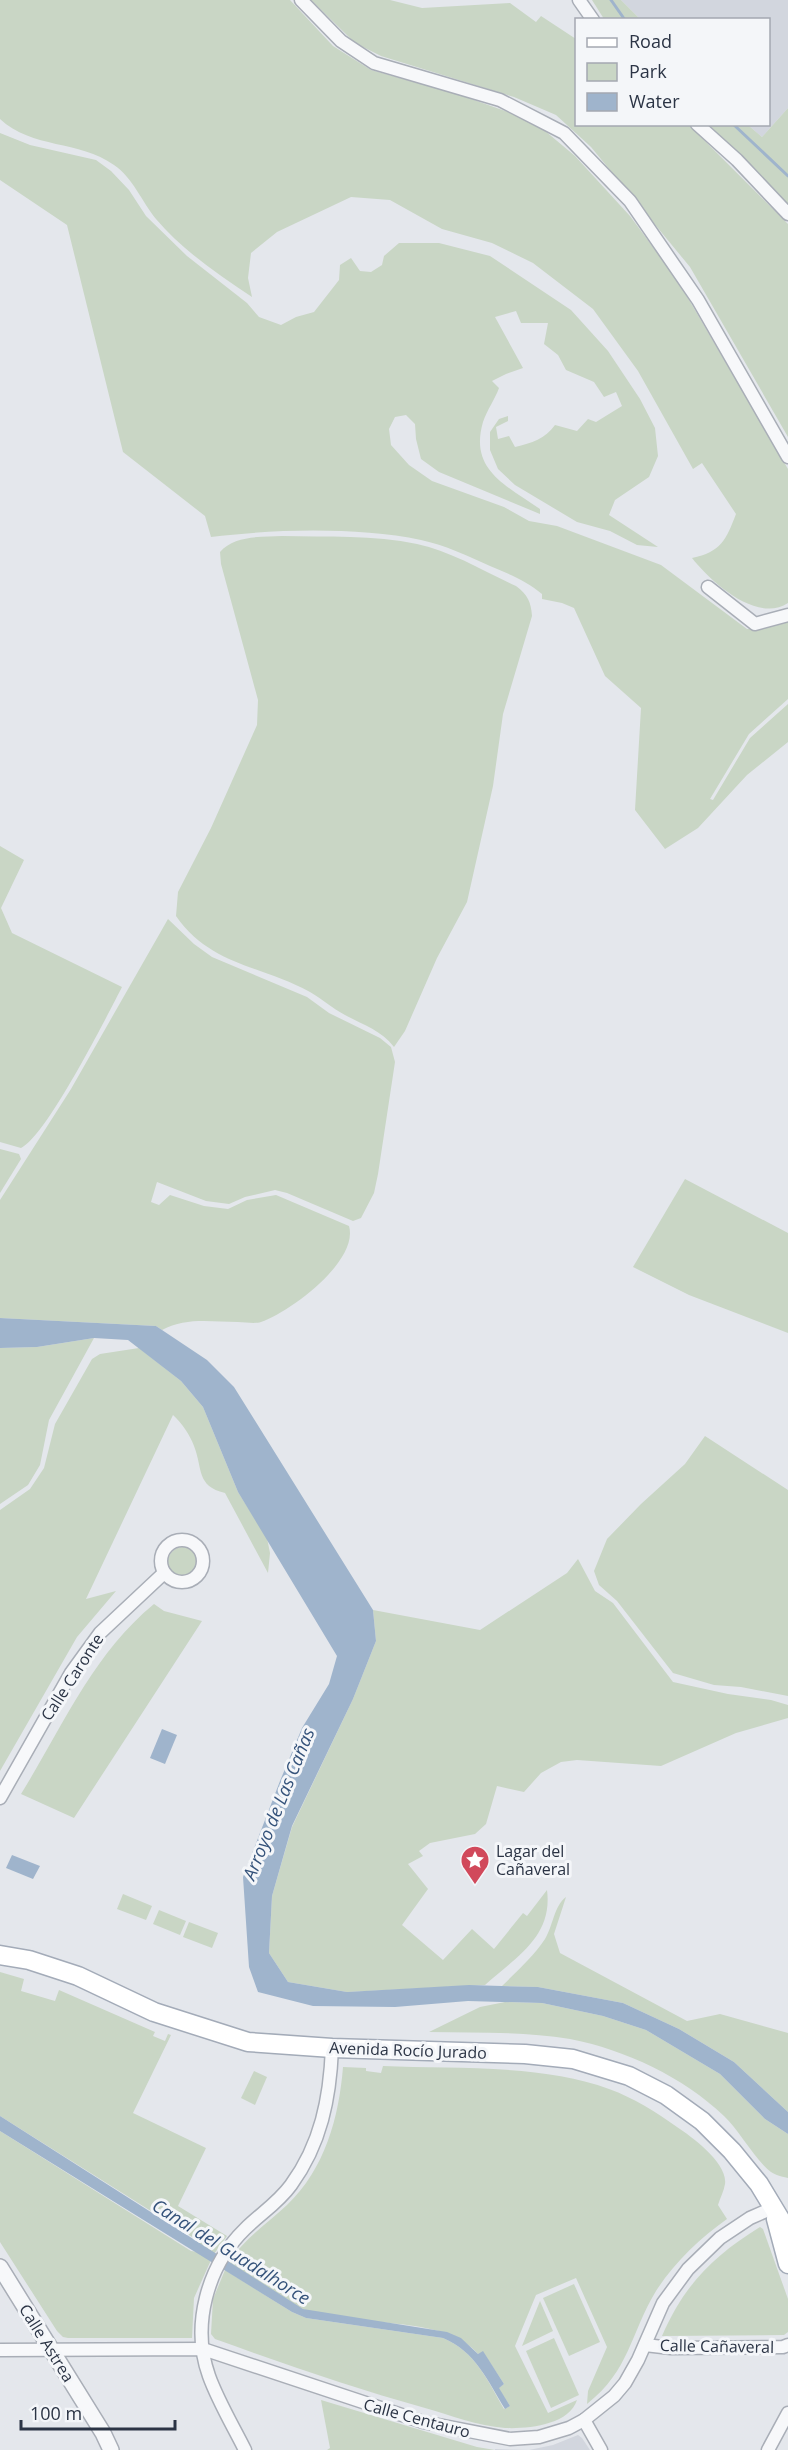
<svg xmlns="http://www.w3.org/2000/svg" width="788" height="2450" font-family="'Open Sans',sans-serif">
<rect width="100%" height="100%" fill="#e4e7ec"/>
<g fill="#d2d6de">
<polygon points="621,0 788,0 788,108 762,137 748,125 768,124 768,20 640,19"/>
<polygon points="578,2435 582,2438 590,2450 495,2450 495,2449 529,2450 553,2445"/>
</g>
<g fill="#c9d6c5">
<path d="M0,0H290L333,46L371,70L460,95L508,112L544,130L575,156L630,216L678,281L788,469V603C757,624 710,581 692,558C721,552 726,540 736,514L702,463L693,469L638,371L593,309L533,263L492,243L442,229L390,200L351,197L277,232L251,253L248,278L252,297C219,275 182,250 156,219C142,202 133,178 114,165C79,140 32,149 0,119Z"/>
<polygon points="311,0 390,0 422,8 510,3 536,22 541,16 576,39 576,124 690,126 788,224 788,437 690,267 591,147 556,115 514,97 381,56 355,43"/>
<polygon points="592,0 621,0 640,19 604,19"/>
<polygon points="788,108 788,206 747,161 709,125 748,125 762,137"/>
<path d="M0,133L30,145L96,160L111,171L129,190L146,216L187,256L247,303L259,317L281,325L296,317L314,312L339,280L340,265L351,258L360,271L371,272L382,265L384,256L399,243H439L490,256L571,310L608,351L640,399L655,428L658,456L649,477L615,500L609,515L658,547L637,545L610,531L577,522L515,485L498,469L490,450V432L499,419L508,416V421L496,427L498,439L509,436L515,447C532,443 545,439 555,425L577,431L588,419L596,422L622,406L616,392L604,397L594,382L566,370L558,355L544,344L548,323H521L516,311L495,317L523,368L506,374L492,381L499,388C495,399 487,410 483,422C469,470 506,485 540,509V514L439,472L421,459L416,439L415,424L406,415L395,417L389,429L391,445L409,465L432,481L504,507L529,521L557,526L661,565L747,629L765,628L788,622V699L749,734L710,799L713,800L750,738L788,704V742L747,775L698,828L665,849L635,810L641,708L605,676L574,608L562,603L542,599V594C527,581 509,574 490,566C468,556 445,545 421,540C358,527 274,529 211,537L205,516L123,452L67,225L0,180Z"/>
<path d="M282,536C327,537 374,535 417,544C451,551 485,572 516,586C528,595 531,602 532,616L503,714L493,786L467,902L437,958L405,1031L394,1047C381,1030 363,1025 345,1015C332,1008 322,999 310,992C261,965 211,966 176,916L178,892L211,828L257,725L258,700L221,564L220,552C234,535 262,537 282,536Z"/>
<path d="M0,846L24,860L1,908L12,933L122,987C107,1016 46,1137 21,1148L0,1142Z"/>
<path d="M168,919L194,944L212,957L307,997L329,1013L380,1038L391,1047L395,1062L378,1174L374,1193L361,1218L353,1221L287,1193L275,1190L245,1197L229,1204L206,1201L157,1182L151,1202L159,1205L170,1195L204,1206L228,1209L247,1200L276,1195L349,1226C359,1261 290,1312 261,1322C255,1324 245,1322 238,1322C211,1322 186,1317 162,1330L156,1326L0,1318V1200L71,1089Z"/>
<polygon points="0,1149 19,1154 21,1159 0,1193"/>
<polygon points="685,1179 788,1233 788,1333 689,1295 633,1267"/>
<polygon points="94,1338 49,1420 40,1465 28,1485 0,1504 0,1348 37,1347"/>
<path d="M139,1348L181,1381L203,1407L238,1492L267,1538L270,1553L268,1573L225,1493C196,1486 203,1469 194,1446C190,1435 182,1423 173,1415L86,1599L116,1591L77,1637L0,1771V1510L30,1489L44,1468L55,1424L92,1359L100,1354Z"/>
<polygon points="705,1436 788,1490 788,1696 741,1687 714,1685 673,1673 617,1601 599,1585 594,1571 607,1539 641,1504 685,1464"/>
<circle cx="183" cy="1562" r="15"/>
<path d="M578,1559L595,1591L613,1603L673,1682L728,1694L771,1700L788,1705V1718L736,1733L661,1766L577,1760L561,1762L541,1773L524,1792L497,1786L486,1824L475,1834L430,1843L419,1851L423,1856L408,1864L428,1889L402,1925L443,1960L472,1929L494,1949L523,1913L527,1916L547,1890C553,1937 516,1957 485,1985L347,1992L288,1982L269,1953L272,1896L292,1827L353,1699L376,1641L373,1610L480,1630L567,1573Z"/>
<path d="M154,1604L164,1611L202,1621L74,1818L21,1794C62,1728 92,1655 154,1604Z"/>
<polygon points="123,1894 152,1906 146,1920 117,1909"/>
<path d="M566,1897L554,1934L560,1953L687,2021L720,2014L788,2033V2112L734,2062L679,2029L623,2003L538,1987L502,1986C517,1971 533,1957 545,1939C553,1926 554,1906 566,1897Z"/>
<polygon points="159,1910 186,1921 180,1935 153,1924"/>
<polygon points="189,1922 218,1933 212,1948 183,1937"/>
<polygon points="0,1972 24,1979 21,1991 55,2001 59,1990 155,2032 153,2036 165,2041 168,2034 171,2035 133,2113 206,2148 178,2206 227,2236 214,2254 200,2246 197,2240 0,2116"/>
<path d="M505,2002L542,2003L603,2016L646,2030L720,2074L765,2119L788,2134V2178C783,2177 775,2175 771,2172C756,2161 739,2130 724,2116C683,2077 626,2050 570,2039C524,2031 476,2033 429,2032L480,2007Z"/>
<path d="M383,2066C453,2069 544,2064 609,2089C634,2098 656,2112 677,2127C692,2137 728,2163 725,2184C724,2191 720,2198 718,2205L727,2219C700,2238 674,2263 656,2291C630,2334 630,2370 587,2404L588,2391L607,2347L576,2278L536,2295L515,2346L548,2413L577,2400C569,2425 528,2429 505,2428C478,2426 450,2415 425,2408C354,2388 284,2364 215,2339L211,2334L213,2299L225,2270L292,2312L306,2318L443,2338C475,2351 488,2381 504,2409L510,2406L498,2388L504,2384L483,2352L478,2354C445,2313 351,2329 303,2309C277,2299 252,2278 229,2263C243,2239 267,2224 287,2205C325,2169 339,2117 343,2067L366,2068V2071L381,2073Z"/>
<polygon points="254,2071 267,2077 255,2105 241,2098"/>
<polygon points="0,2131 191,2251 198,2252 211,2260 194,2298 192,2338 68,2338 63,2337 57,2331 0,2242"/>
<path d="M760,2227L763,2229L788,2299V2332L784,2335L662,2336C684,2285 713,2256 760,2227Z"/>
<polygon points="574,2284 600,2342 569,2356 543,2298"/>
<polygon points="540,2301 553,2331 522,2346"/>
<polygon points="554,2338 579,2395 551,2408 526,2351"/>
<polygon points="321,2400 477,2447 495,2450 327,2450 330,2448"/>
</g>
<g fill="#9fb4cc">
<polygon points="0,1318 156,1326 207,1360 234,1387 373,1610 376,1641 353,1699 292,1826 272,1896 269,1953 288,1982 347,1992 469,1985 538,1987 623,2003 679,2029 734,2062 788,2112 788,2134 765,2119 720,2074 646,2030 603,2016 542,2003 468,2001 395,2007 313,2006 258,1992 249,1967 243,1877 280,1781 302,1728 329,1684 337,1656 238,1492 203,1407 181,1381 128,1340 94,1338 37,1347 0,1348"/>
<polygon points="162,1729 177,1735 165,1764 150,1758"/>
<polygon points="12,1855 40,1866 33,1879 6,1868"/>
<path d="M0,2116L303,2309L447,2332L461,2338L478,2354L483,2351L504,2384L499,2388L510,2406L505,2409C488,2381 475,2351 443,2338L306,2318L292,2312L0,2131Z"/>
</g>
<g fill="none" stroke-linecap="round" stroke-linejoin="round">
<g stroke="#9fb4cc" stroke-width="3">
<polyline points="611,0 625,20"/>
<polyline points="733,124 788,176"/>
</g>
<g stroke="#a9aeb7" stroke-width="15">
<g id="minor">
<polyline points="301,0 341,41 374,63 500,100 564,133 630,201 698,300 788,457"/>
<polyline points="579,0 593,20"/>
<polyline points="697,124 737,160 788,214"/>
<polyline points="708,587 755,624 788,615"/>
<circle cx="182" cy="1561" r="21"/>
<polyline points="0,1798 71,1673 100,1633 164,1573"/>
<polyline points="645,2345 671,2348 783,2347 788,2345"/>
<polyline points="0,2350 203,2349 423,2422 510,2439 539,2437 569,2428 584,2420 614,2396 625,2383 638,2360 663,2303 688,2269 720,2238 750,2218 773,2208"/>
<polyline points="584,2420 601,2450"/>
<path d="M245,2450C233,2426 218,2401 209,2376C191,2326 207,2266 245,2229C260,2214 278,2203 291,2185C321,2144 330,2098 332,2048"/>
<polyline points="768,2450 788,2413"/>
</g>
</g>
<g stroke="#a9aeb7" stroke-width="18">
<polyline id="tertiary" points="0,2267 103,2433 111,2450"/>
</g>
<g stroke="#a3abb8" stroke-width="21">
<g id="primary">
<polyline points="0,1955 29,1960 78,1976 154,2012 248,2042 332,2048 525,2054 573,2059 629,2076 666,2095 702,2121 732,2151 759,2184 788,2232"/>
<polyline points="776,2219 788,2264"/>
</g>
</g>
<use href="#minor" stroke="#f7f8fa" stroke-width="12"/>
<use href="#tertiary" stroke="#f7f8fa" stroke-width="15"/>
<use href="#primary" stroke="#fff" stroke-width="18"/>
</g>
<defs>
<g id="sight-pin" transform="scale(1.5)"><path d="M0 17L-7.5 6A9.5 9.5 0 1 1 7.5 6Z" fill="#d1495b" stroke="#f4f6f9"/><path d="M0-6L1.8-2.2L6-1.7L2.9 1.2L3.7 5.4L0 3.3L-3.7 5.4L-2.9 1.2L-6-1.7L-1.8-2.2Z" fill="#fff"/></g>
</defs>
<g fill-rule="evenodd">
<use href="#sight-pin" x="475" y="1860"/>
</g>
<g text-anchor="middle" stroke-width="6" stroke-linejoin="round" paint-order="stroke">
<g font-size="16" fill="#2b3445" stroke="#f4f6f9">
<text transform="translate(72 1677) rotate(-57)" y="6">Calle Caronte</text>
<text transform="translate(408 2050) rotate(2)" y="6">Avenida Rocío Jurado</text>
<text transform="translate(47 2343) rotate(58)" y="6">Calle Astrea</text>
<text transform="translate(717 2346) rotate(1)" y="6">Calle Cañaveral</text>
<text transform="translate(417 2418) rotate(15)" y="6">Calle Centauro</text>
</g>
<g font-size="16" fill="#2b3445" stroke="#f4f6f9" text-anchor="start">
<text x="496" y="1857">Lagar del<tspan x="496" dy="18">Cañaveral</tspan></text>
</g>
<g font-size="18" font-style="italic" fill="#34527a" stroke="#f4f6f9">
<text transform="translate(279 1804) rotate(-68)" y="6">Arroyo de Las Cañas</text>
<text transform="translate(231 2252) rotate(32)" y="6">Canal del Guadalhorce</text>
</g>
</g>
<rect x="575" y="18" width="195" height="108" fill="#f4f6f9" stroke="#a4a8b1" stroke-width="1.5"/>
<rect x="587" y="38" width="30" height="9" fill="#ffffff" stroke="#a4a8b1" stroke-width="1.5"/>
<text x="629" y="48" font-size="18" fill="#2b3445">Road</text>
<rect x="587" y="63" width="30" height="18" fill="#c9d6c5" stroke="#a4a8b1" stroke-width="1.5"/>
<text x="629" y="78" font-size="18" fill="#2b3445">Park</text>
<rect x="587" y="93" width="30" height="18" fill="#9fb4cc" stroke="#a4a8b1" stroke-width="1.5"/>
<text x="629" y="108" font-size="18" fill="#2b3445">Water</text>
<path d="M21 2420v9h154v-9" fill="none" stroke="#2b3445" stroke-width="3"/>
<text x="30" y="2420" font-size="18" fill="#2b3445" stroke="#f4f6f9" stroke-width="4.5" paint-order="stroke">100 m</text>
</svg>
